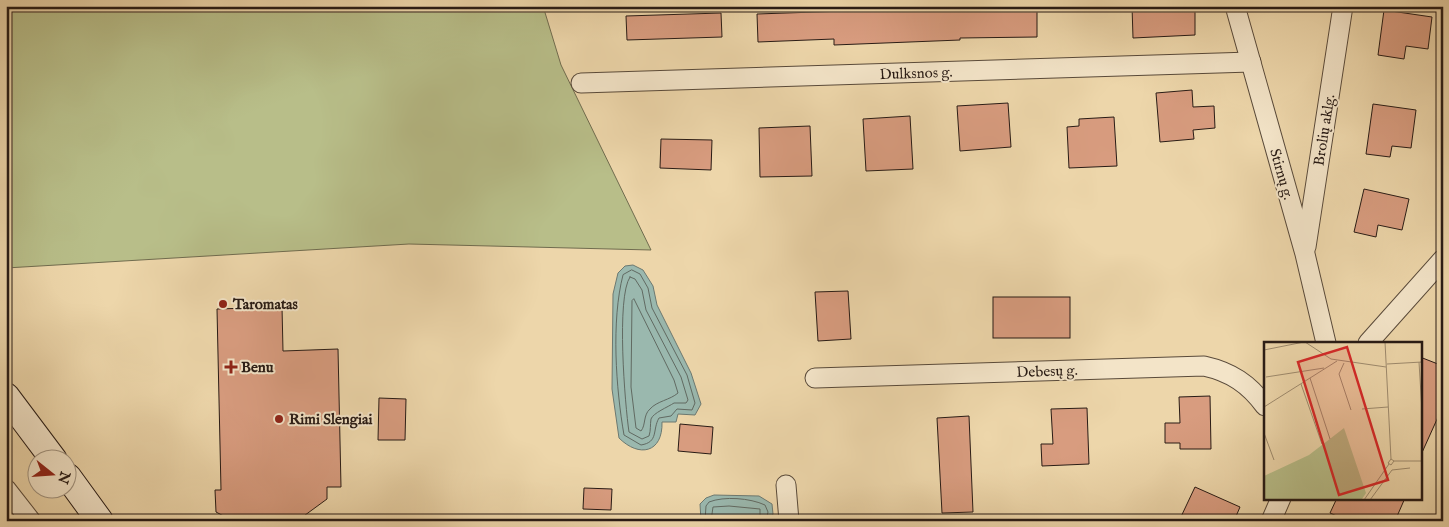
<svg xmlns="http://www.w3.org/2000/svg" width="1449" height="527" font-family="'IM FELL English',serif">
<rect width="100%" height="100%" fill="#edd6aa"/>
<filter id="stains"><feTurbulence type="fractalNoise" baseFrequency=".004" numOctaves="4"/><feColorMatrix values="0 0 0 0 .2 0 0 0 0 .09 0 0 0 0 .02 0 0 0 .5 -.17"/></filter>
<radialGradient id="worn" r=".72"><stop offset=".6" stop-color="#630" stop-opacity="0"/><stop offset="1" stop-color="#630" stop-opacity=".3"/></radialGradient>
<polygon fill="#b8be89" stroke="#706c4f" points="6,6 543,6 561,65 651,250 409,244 6,268"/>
<g fill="#9ab8ae" stroke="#6c7971">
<path d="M633,265L643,270L653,286L657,305L691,373L701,404L695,415L678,414L676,422H662C663,453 639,458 619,438L612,389L613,294L618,273L625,266Z"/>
<polygon points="714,495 759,496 772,504 773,514 770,521 701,521 700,504 706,498"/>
</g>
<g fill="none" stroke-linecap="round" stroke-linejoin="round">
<g stroke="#616a62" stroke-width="1">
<path d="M632,270L640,274L648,288L652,308L687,375L695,403L692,410L677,409L671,416L659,418C652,430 659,442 641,445L624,435C616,389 611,321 623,275Z"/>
<path d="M630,277L635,279L642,290L646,310L681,377L688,400L686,403H674C668,407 653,413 651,419C650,425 651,430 649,436L642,439L629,432C625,405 616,297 630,277Z"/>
<path d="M634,299L674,380L678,393C670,400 657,401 650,409C643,415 646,425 641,431L636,428L631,387L632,301Z"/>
<path d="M705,521L706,506L709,502C724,496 750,498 765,505L768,512L766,521"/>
<polyline points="711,521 713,507 729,506 760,509 760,521"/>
</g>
</g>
<g fill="#d89c7f" stroke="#281b15">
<polygon points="991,6 1037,6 1037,37 960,38 960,40 834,45 834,39 758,42 757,14"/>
<polygon points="1132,6 1195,6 1195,35 1133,38"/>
<polygon points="1384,10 1432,17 1428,49 1406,46 1404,59 1378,55"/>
<polygon points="721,13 722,37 627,40 626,16"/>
<polygon points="1192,90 1193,107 1214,106 1215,128 1193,130 1194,139 1160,142 1156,93"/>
<polygon points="1008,103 1011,147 960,151 957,106"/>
<polygon points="1373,104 1416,110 1411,148 1392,146 1390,157 1366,154"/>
<polygon points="910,116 913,169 866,171 863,119"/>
<polygon points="1114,117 1117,166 1069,168 1067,127 1079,126 1079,119"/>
<polygon points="810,126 812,176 760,177 759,128"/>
<polygon points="661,139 712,140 711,170 660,168"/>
<polygon points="1364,189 1409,199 1402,230 1378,225 1376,237 1354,232"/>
<polygon points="848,291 851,339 818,341 815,292"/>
<rect x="993" y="297" width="77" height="41"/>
<polygon points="282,307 283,351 338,349 341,487 327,487 327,499 297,521 233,521 216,512 215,490 221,490 217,309"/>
<polygon points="1420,357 1443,366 1443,406 1420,457"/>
<polygon points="1210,396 1211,449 1180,449 1180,443 1165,443 1165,423 1180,423 1179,397"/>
<polygon points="379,398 406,399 405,440 378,440"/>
<polygon points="1087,408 1089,464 1042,466 1041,444 1053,444 1051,409"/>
<polygon points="969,416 973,512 942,513 937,418"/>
<polygon points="680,424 713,427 711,454 678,451"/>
<polygon points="1195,487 1240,507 1234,521 1179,521"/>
<polygon points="584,488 612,489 611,510 583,509"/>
<polygon points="1337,498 1405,498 1395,521 1348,521 1330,513"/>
</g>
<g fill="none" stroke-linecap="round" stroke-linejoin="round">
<g stroke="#594a3a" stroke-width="21">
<g id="minor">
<polyline points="1235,6 1305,254 1326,343"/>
<polyline points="581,83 1251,62"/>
<polyline points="1306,247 1343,6"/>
<polyline points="1368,343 1443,259"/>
<path d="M815,378L1204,366C1231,372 1249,384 1265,406"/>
<polyline points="786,485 789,521"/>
<polyline points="6,489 31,521"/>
<polyline points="1271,521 1281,498"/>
</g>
</g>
<g stroke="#281b15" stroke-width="28">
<g id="secondary">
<polyline points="6,396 54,460"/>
<polyline points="68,477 100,521"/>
</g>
</g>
<use href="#minor" stroke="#f3e4c8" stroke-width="19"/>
<use href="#secondary" stroke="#f3e4c8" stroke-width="26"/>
</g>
<g fill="#8f2418" stroke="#f3e4c8" stroke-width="2">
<circle cx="223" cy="304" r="5"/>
<path d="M228.5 359.5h5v5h5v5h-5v5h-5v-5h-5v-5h5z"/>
<circle cx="279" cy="419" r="5"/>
</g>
<g text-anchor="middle" stroke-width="4" stroke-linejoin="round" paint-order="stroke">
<g font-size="15" fill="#281b15" stroke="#f3e4c8">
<text transform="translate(916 73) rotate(-2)" y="5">Dulksnos g.</text>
<text transform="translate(1324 130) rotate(-81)" y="5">Brolių aklg.</text>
<text transform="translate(1282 174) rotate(74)" y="5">Stirnų g.</text>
<text transform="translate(1047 371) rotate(-2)" y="5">Debesų g.</text>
</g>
<g font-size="15" font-weight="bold" fill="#281b15" stroke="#f3e4c8" text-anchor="start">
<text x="233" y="309">Taromatas</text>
<text x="241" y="372">Benu</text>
<text x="289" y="424">Rimi Slengiai</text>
</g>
</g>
<g transform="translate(1264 342)">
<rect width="158" height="158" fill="#edd6aa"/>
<path d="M80,86L102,151L98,157H0V134L45,113Z" fill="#b8be89"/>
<path fill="none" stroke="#9e8b6e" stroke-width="1" d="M41,0L67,17L122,25M121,0L127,117L130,119L127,123L124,121L127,117M0,8L40,0M155,20L158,69M80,21L75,32L87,68M123,22L158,20M2,35L60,26M46,36L66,97M37,42L58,102M0,65L73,19M98,67L124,65M0,91L10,118M130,119H158M100,158L125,122M106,158L128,128L146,126"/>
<path fill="#d62828" fill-opacity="0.15" stroke="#d62828" stroke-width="2.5" d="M83,5L124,138L75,153L34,20Z"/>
<rect width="158" height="158" fill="none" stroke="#281b15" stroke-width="2.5"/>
</g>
<rect width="1449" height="527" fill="none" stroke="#edd6aa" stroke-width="25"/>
<rect x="8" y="8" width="1434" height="512" fill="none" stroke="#281b15" stroke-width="2.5"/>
<rect x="12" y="12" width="1424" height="502" fill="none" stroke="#281b15"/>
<g transform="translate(52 474) rotate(107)"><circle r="24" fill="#f3e4c8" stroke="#a29480"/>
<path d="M0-4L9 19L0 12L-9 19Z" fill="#8f2418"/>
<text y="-8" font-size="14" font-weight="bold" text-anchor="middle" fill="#281b15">N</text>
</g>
<rect width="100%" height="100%" filter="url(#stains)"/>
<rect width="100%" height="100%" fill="url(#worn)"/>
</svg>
